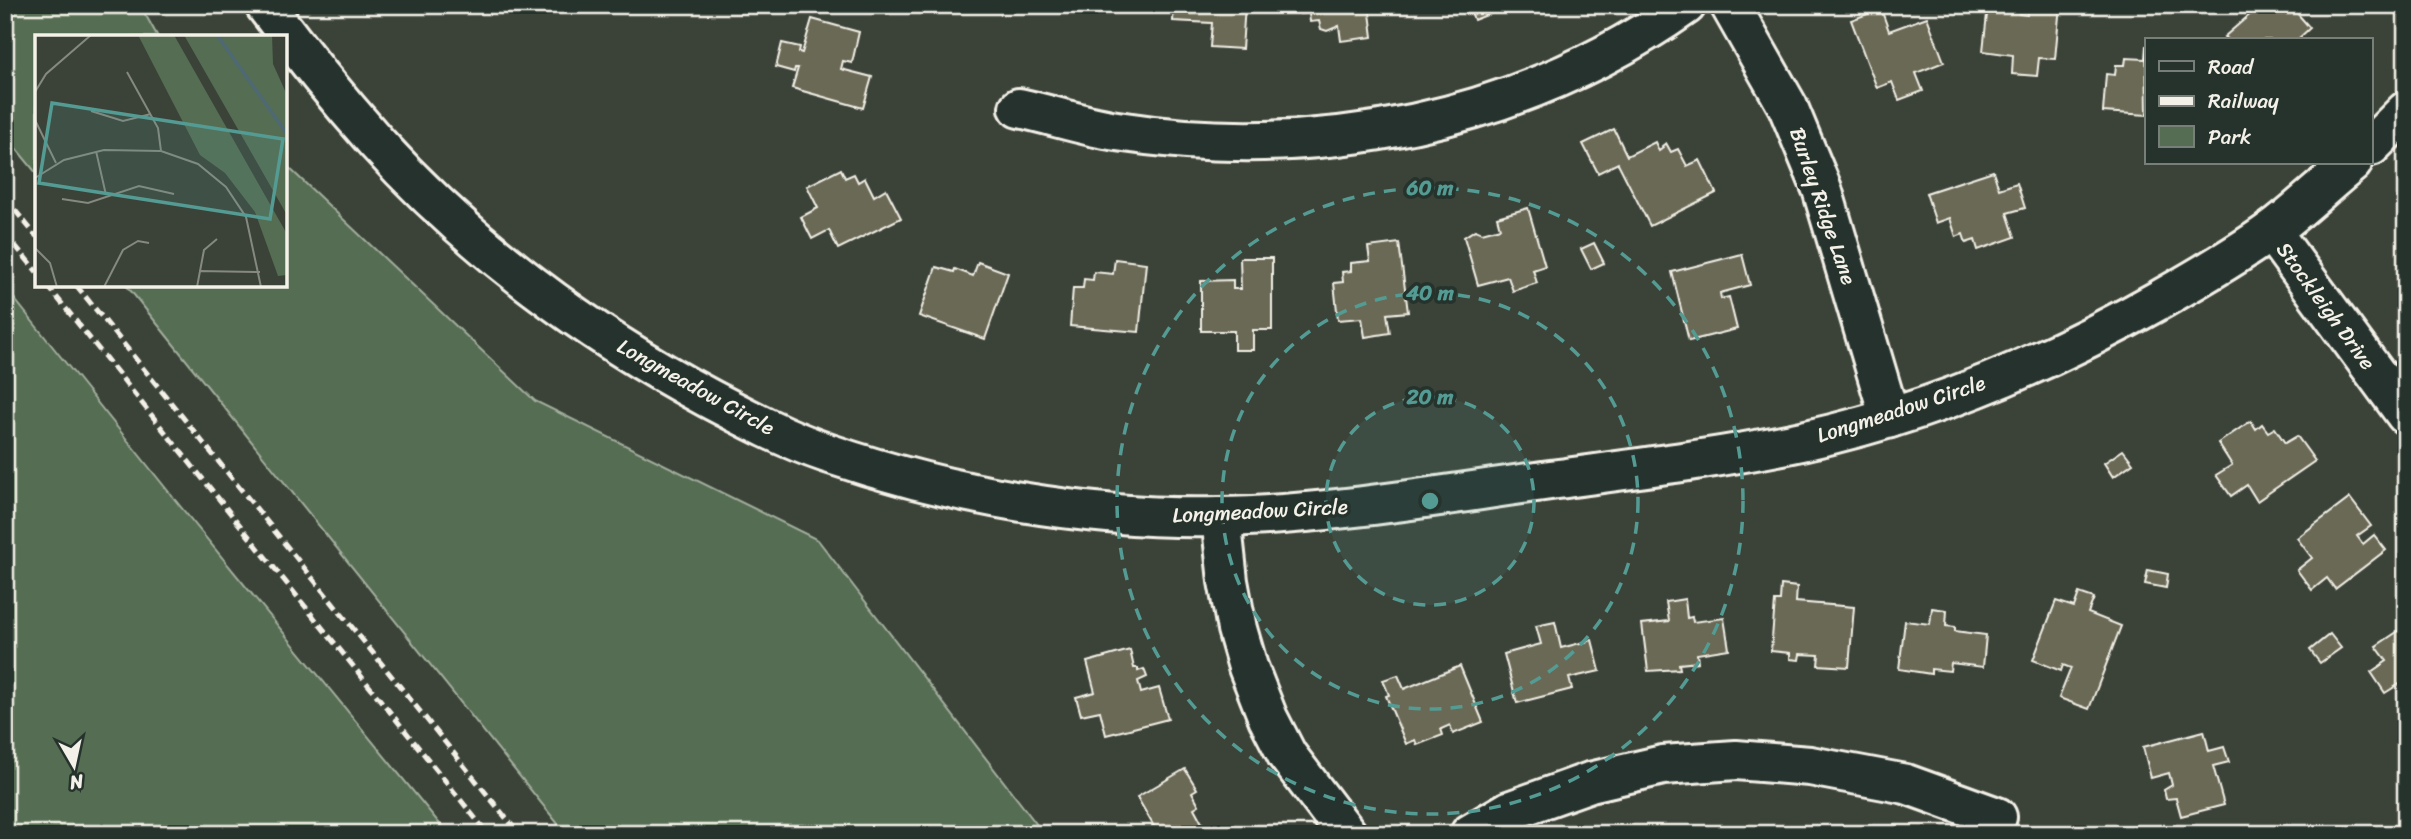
<svg xmlns="http://www.w3.org/2000/svg" width="2411" height="839" font-family="Sriracha,sans-serif">
<rect width="100%" height="100%" fill="#3b4339"/>
<filter id="ink" filterUnits="userSpaceOnUse"><feTurbulence type="fractalNoise" baseFrequency=".0143" numOctaves="2"/><feDisplacementMap in="SourceGraphic" scale="14" xChannelSelector="R" yChannelSelector="G"/><feConvolveMatrix kernelMatrix="1 2 1 2 8 2 1 2 1" color-interpolation-filters="sRGB"/></filter>
<g filter="url(#ink)">
<g fill="#546d53" stroke="#a4af9e" stroke-width="2">
<polygon points="5,5 140,5 158,37 37,37 37,174 5,135"/>
<polygon points="285,164 535,401 818,540 1044,834 566,834 126,285 285,285"/>
<polygon points="5,287 180,506 448,834 5,834"/>
</g>
<g fill="#6b6954" stroke="#f4f1e8" stroke-width="2">
<polygon points="1174,5 1245,5 1242,49 1210,47 1212,23 1173,21"/>
<polygon points="1298,5 1369,5 1373,37 1341,41 1339,26 1327,31 1321,29 1319,21 1310,22 1309,13 1300,14"/>
<polygon points="1469,5 1502,5 1503,9 1474,20"/>
<polygon points="1988,5 2020,5 2019,14 2027,15 2028,5 2060,5 2055,59 2039,58 2037,76 2012,74 2013,55 1983,51"/>
<polygon points="2247,5 2290,5 2310,28 2297,40 2228,40 2224,37 2253,12"/>
<polygon points="1881,9 1889,31 1927,17 1944,62 1916,73 1923,91 1899,100 1892,82 1877,88 1851,20"/>
<polygon points="812,19 859,32 852,63 843,61 841,69 872,77 863,108 792,88 798,68 795,68 794,72 776,67 782,43 800,47 799,52 802,53"/>
<polygon points="2146,45 2147,115 2103,112 2106,74 2115,75 2116,65 2125,65 2126,58 2145,59"/>
<polygon points="1614,129 1627,156 1655,142 1659,151 1663,148 1662,146 1666,143 1671,152 1678,149 1687,166 1700,160 1716,193 1650,226 1618,163 1598,173 1583,144"/>
<polygon points="841,169 845,178 854,174 858,182 865,178 874,196 886,189 901,218 838,249 829,230 812,239 801,217 818,208 807,186"/>
<polygon points="1993,171 1999,189 2017,183 2025,208 2007,213 2015,237 1978,250 1975,240 1966,243 1963,234 1956,237 1950,218 1936,223 1926,193"/>
<polygon points="1528,208 1545,266 1533,270 1537,283 1513,291 1508,277 1478,285 1464,237 1475,230 1482,233 1500,228 1497,217"/>
<polygon points="1399,243 1408,312 1387,314 1390,333 1365,337 1362,318 1338,320 1334,283 1343,282 1342,272 1351,271 1351,263 1370,261 1368,247"/>
<polygon points="1594,243 1604,263 1591,269 1581,249"/>
<polygon points="1742,254 1750,285 1720,293 1721,299 1729,297 1737,329 1689,341 1672,272"/>
<polygon points="1240,258 1272,258 1272,330 1253,330 1253,350 1234,350 1234,331 1201,331 1201,281 1233,280 1233,289 1241,289"/>
<polygon points="1115,259 1146,263 1139,332 1070,326 1073,288 1083,288 1084,279 1093,280 1094,272 1113,274"/>
<polygon points="978,262 1008,273 985,339 919,316 936,267 954,272 955,269 973,276"/>
<polygon points="2251,421 2256,429 2262,424 2268,432 2275,428 2285,443 2297,436 2315,461 2257,501 2247,485 2231,496 2216,475 2232,465 2218,443"/>
<polygon points="2123,450 2133,463 2113,477 2104,463"/>
<polygon points="2350,498 2371,526 2357,536 2363,544 2374,535 2386,550 2335,589 2327,578 2312,590 2297,570 2312,558 2297,538"/>
<polygon points="2148,570 2168,574 2166,588 2145,584"/>
<polygon points="1781,585 1797,587 1796,602 1854,607 1849,667 1818,665 1819,655 1800,654 1799,660 1790,659 1790,653 1771,651 1775,601 1780,601"/>
<polygon points="2079,593 2094,598 2088,613 2121,626 2089,709 2059,698 2071,668 2063,665 2061,671 2033,660 2056,601 2074,607"/>
<polygon points="1685,599 1687,618 1692,617 1693,622 1724,618 1729,649 1697,654 1698,662 1679,664 1680,669 1648,671 1642,624 1669,621 1666,602"/>
<polygon points="1932,608 1947,610 1946,626 1955,627 1955,631 1986,635 1983,667 1951,663 1950,671 1931,669 1931,674 1899,669 1905,621 1930,624"/>
<polygon points="1555,622 1561,648 1592,640 1600,671 1569,678 1572,689 1517,703 1504,654 1541,644 1536,626"/>
<polygon points="2406,626 2406,690 2401,683 2385,693 2371,672 2387,661 2376,646"/>
<polygon points="2330,634 2341,648 2320,663 2310,650"/>
<polygon points="1130,650 1134,668 1138,668 1138,671 1144,669 1147,677 1138,681 1141,693 1159,688 1168,719 1106,735 1100,711 1081,715 1076,697 1095,692 1087,662"/>
<polygon points="1460,666 1483,722 1453,734 1450,725 1441,729 1443,735 1417,745 1415,740 1406,744 1386,696 1389,695 1383,680 1398,675 1404,689"/>
<polygon points="2204,731 2209,751 2224,747 2229,762 2213,766 2224,805 2181,816 2176,798 2166,799 2164,790 2172,785 2169,773 2151,778 2143,747"/>
<polygon points="1185,769 1197,789 1192,792 1199,805 1194,808 1208,834 1166,834 1162,827 1156,830 1137,797"/>
</g>
<g fill="none" stroke-linecap="round" stroke-linejoin="round">
<g stroke="#f4f1e8" stroke-width="44">
<g id="minor">
<path d="M265,5C300,52 337,98 376,142C470,246 586,333 710,399C748,419 786,439 827,453C950,495 1089,520 1219,517C1332,515 1446,494 1558,479C1639,468 1722,458 1802,441C1927,414 2050,362 2161,299C2198,278 2236,256 2271,231C2299,210 2325,185 2352,163"/>
<polyline points="1730,5 1788,107 1822,189 1890,418"/>
<path d="M1019,108C1052,115 1084,126 1117,131C1316,162 1521,122 1686,5"/>
<polyline points="2371,146 2406,111"/>
<polyline points="2271,231 2406,415"/>
<polyline points="1221,517 1228,581 1237,629 1248,667 1268,718 1287,755 1347,834"/>
<polyline points="1470,834 1509,811 1590,782 1663,765 1736,760 1810,766 1906,784 1997,817"/>
</g>
</g>
<use href="#minor" stroke="#26332d" stroke-width="38"/>
<g stroke="#f4f1e8" stroke-width="5" stroke-dasharray="10 5" stroke-linecap="butt">
<polyline points="5,198 37,237"/>
<polyline points="5,233 37,272"/>
<polyline points="47,285 488,834"/>
<polyline points="76,285 519,834"/>
</g>
</g>
</g>
<circle cx="1430" cy="501" r="104" fill="#549b93" fill-opacity=".12"/>
<g fill="none" stroke="#549b93" stroke-width="3.5" stroke-dasharray="12 9">
<circle cx="1430" cy="501" r="104"/>
<circle cx="1430" cy="501" r="208"/>
<circle cx="1430" cy="501" r="313"/>
</g>
<g text-anchor="middle" stroke-width="7" stroke-linejoin="round" paint-order="stroke">
<g font-size="21" fill="#f4f1e8" stroke="#26332d">
<text transform="translate(1823 206) rotate(71)" y="7">Burley Ridge Lane</text>
<text transform="translate(2326 306) rotate(54)" y="7">Stockleigh Drive</text>
<text transform="translate(696 387) rotate(29)" y="7">Longmeadow Circle</text>
<text transform="translate(1901 409) rotate(-18)" y="7">Longmeadow Circle</text>
<text transform="translate(1260 511) rotate(-3)" y="7">Longmeadow Circle</text>
</g>
</g>
<g transform="translate(35 35)">
<rect width="252" height="252" fill="#3b4339"/>
<path d="M103,0H139L252,199V240L243,241L220,177L190,138L165,120ZM149,0H237L238,29L252,60V180Z" fill="#546d53"/>
<path fill="none" stroke="#4e6973" stroke-width="3.5" d="M182,0L252,99"/>
<path fill="none" stroke="#85897f" stroke-width="2" d="M92,37L123,93L126,116M0,57L11,39L56,0M56,76L88,86L116,79M0,85L21,128M61,116L71,160M0,143L29,125L69,115L126,116L163,129L191,152L211,182L226,252M27,164L53,168L104,151L139,159M0,213L15,228L22,252M164,236L225,237M69,252L88,215L103,206L114,208M162,252L169,215L182,204"/>
<path fill="#549b93" fill-opacity="0.15" stroke="#549b93" stroke-width="3.5" d="M17,68L248,104L235,184L4,148Z"/>
<rect width="252" height="252" fill="none" stroke="#f4f1e8" stroke-width="3.5"/>
</g>
<circle cx="1430" cy="501" r="10" fill="#549b93" stroke="#26332d" stroke-width="3.5"/>
<g font-size="21" text-anchor="middle" font-weight="bold" fill="#549b93" stroke="#26332d" stroke-width="7" stroke-linejoin="round" paint-order="stroke">
<text x="1430" y="195">60 m</text>
<text x="1430" y="300">40 m</text>
<text x="1430" y="404">20 m</text>
</g>
<rect width="2411" height="839" fill="none" stroke="#26332d" stroke-width="28"/>
<rect x="14" y="14" width="2383" height="811" fill="none" stroke="#f4f1e8" stroke-width="2.5" filter="url(#ink)"/>
<rect x="2145" y="38" width="228" height="126" fill="#26332d" stroke="#787f78" stroke-width="2"/>
<rect x="2159" y="61" width="35" height="10" fill="#26332d" stroke="#787f78" stroke-width="2"/>
<text x="2208" y="74" font-size="21" fill="#f4f1e8">Road</text>
<rect x="2159" y="96" width="35" height="10" fill="#f4f1e8" stroke="#787f78" stroke-width="2"/>
<text x="2208" y="108" font-size="21" fill="#f4f1e8">Railway</text>
<rect x="2159" y="126" width="35" height="21" fill="#546d53" stroke="#787f78" stroke-width="2"/>
<text x="2208" y="144" font-size="21" fill="#f4f1e8">Park</text>
<g transform="translate(74 766) rotate(171)" stroke="#26332d" stroke-width="5" paint-order="stroke">
<path d="M0-5L12 26L0 18L-12 26Z" fill="#f4f1e8"/>
<text y="-10" font-size="19" font-weight="bold" text-anchor="middle" fill="#f4f1e8">N</text>
</g>
</svg>
